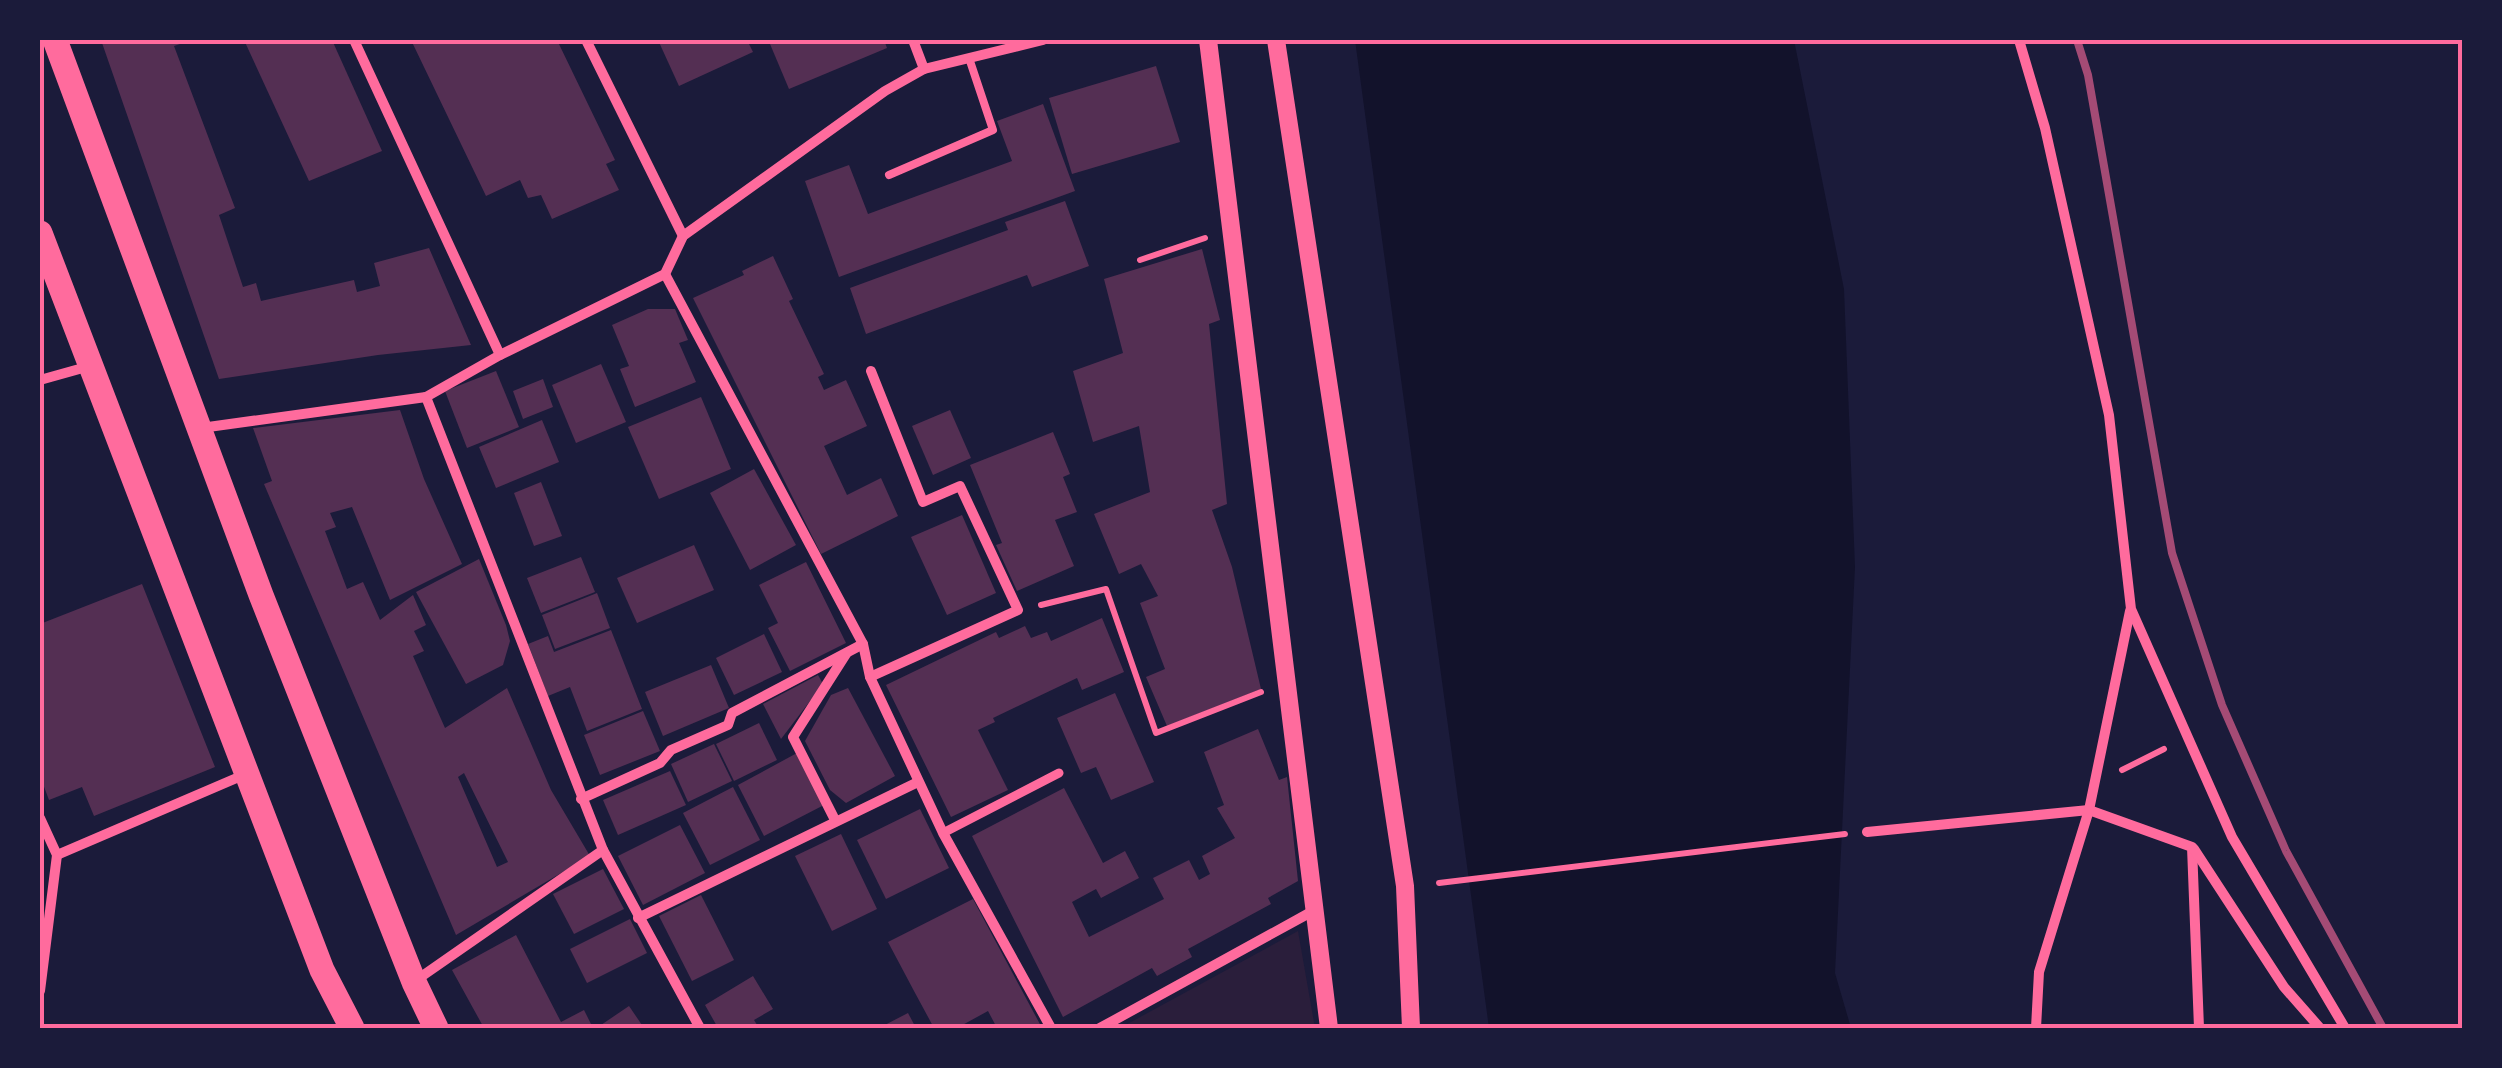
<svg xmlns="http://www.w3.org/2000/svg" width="2502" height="1068" font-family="Commissioner,sans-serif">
<rect width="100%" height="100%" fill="#1b1b3a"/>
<polygon fill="#2a1e3b" points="1298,931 1315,1028 1120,1028"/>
<polygon fill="#12122b" points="1355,40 1794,40 1844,289 1855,567 1835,973 1851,1028 1489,1028"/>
<g fill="#542f53" fill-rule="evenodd">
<polygon points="101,40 192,40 174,46 235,208 219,215 243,287 256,283 261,301 354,280 357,292 380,286 374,263 429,248 471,345 378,355 219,379"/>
<polygon points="244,40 332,40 382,151 309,181"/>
<polygon points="411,40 557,40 615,160 606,164 619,190 552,219 541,195 528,198 520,180 486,196"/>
<polygon points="658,40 747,40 753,52 679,86"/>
<polygon points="781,40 884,40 887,48 789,89 770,44"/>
<polygon points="1156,66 1180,142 1072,174 1049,98"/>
<polygon points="1043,104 1075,191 839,277 805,181 849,165 868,214 1012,161 997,121"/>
<polygon points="1065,201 1089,266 1032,287 1027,275 866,334 850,288 1008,230 1005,222"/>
<polygon points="1202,249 1220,320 1209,324 1227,504 1212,510 1232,567 1261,689 1167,726 1146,677 1165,669 1140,603 1158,596 1141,564 1119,574 1094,514 1150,492 1139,426 1093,442 1073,371 1123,353 1104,279"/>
<polygon points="773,256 793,299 789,301 824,374 818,377 824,390 846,380 867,426 824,446 847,495 881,478 898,516 821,554 693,298 744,275 742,271"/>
<polygon points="648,309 675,309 688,340 679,343 696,382 635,407 620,369 629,366 612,325"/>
<polygon points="601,364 626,422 576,443 552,385"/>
<polygon points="496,371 519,427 467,448 445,391"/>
<polygon points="543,379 553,407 523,419 513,391"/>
<polygon points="701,397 731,469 659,499 628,427"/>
<path d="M400,410L424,479L462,564L390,600L352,507L330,513L336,527L325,531L347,589L363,582L380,620L413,595L426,625L414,631L424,651L413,656L445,728L507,688L551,790L590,856L456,935L264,484L272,481L253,428ZM464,773L508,862L497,867L458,777Z"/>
<polygon points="950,410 971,458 933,475 912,426"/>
<polygon points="542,420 559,462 496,488 479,447"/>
<polygon points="1053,432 1070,474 1063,477 1077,512 1055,520 1074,566 1017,591 996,545 1002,543 970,465"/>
<polygon points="754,469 796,545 750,570 710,493"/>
<polygon points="541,482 562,536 534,546 514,493"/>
<polygon points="962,515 996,593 947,615 911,537"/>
<polygon points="694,545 714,590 637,623 617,578"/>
<polygon points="581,557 595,592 541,613 527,578"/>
<polygon points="479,559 506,625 510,641 503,665 466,684 416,592"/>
<polygon points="806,562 846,643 790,671 768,628 778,623 759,585"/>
<polygon points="142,584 215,767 94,816 82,787 49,800 40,776 40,624"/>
<polygon points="597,593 610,628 555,649 542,615"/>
<polygon points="1102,618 1124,672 1082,690 1077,678 993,718 995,722 978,730 1008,790 951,817 886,685 996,632 999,638 1025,626 1031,638 1047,632 1051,641"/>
<polygon points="611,630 642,709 587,731 570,687 548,696 528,644 548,636 554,652"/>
<polygon points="764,634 782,672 734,695 716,658"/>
<polygon points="711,665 729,708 663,736 645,692"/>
<polygon points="818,675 823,684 781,739 763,704"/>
<polygon points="848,688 895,776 846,803 830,790 805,741 831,695"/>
<polygon points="1115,693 1154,782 1111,800 1096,767 1081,773 1057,718"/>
<polygon points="643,711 660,751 600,775 584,735"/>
<polygon points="759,723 777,760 734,781 716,744"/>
<polygon points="1258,729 1279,780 1287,777 1298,881 1268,898 1271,904 1188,949 1192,957 1157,976 1152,968 1063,1017 972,836 1064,788 1103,863 1125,851 1139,878 1101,898 1096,889 1072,902 1089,937 1164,899 1153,878 1189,860 1199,880 1210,874 1202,856 1235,838 1217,808 1224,805 1204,752"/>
<polygon points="714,744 732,781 688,802 671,764"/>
<polygon points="797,753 824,805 764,836 738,785"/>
<polygon points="670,771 686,805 618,835 603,800"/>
<polygon points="733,787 760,840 710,865 683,813"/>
<polygon points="920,809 949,868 886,899 857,840"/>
<polygon points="680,825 705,873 643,905 618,856"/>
<polygon points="841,834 877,909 832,931 795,856"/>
<polygon points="603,869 624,909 574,934 553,894"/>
<polygon points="701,895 734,960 692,981 659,916"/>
<polygon points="973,899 989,929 1042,1028 997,1028 988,1011 957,1028 934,1028 914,991 888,942"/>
<polygon points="630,919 647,953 587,983 570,949"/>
<polygon points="516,935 561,1022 584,1010 593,1028 484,1028 452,970"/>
<polygon points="753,976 773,1009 754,1020 759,1028 718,1028 705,1005"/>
<polygon points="629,1006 644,1028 603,1028 601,1025"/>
<polygon points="908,1013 916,1028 879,1028"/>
</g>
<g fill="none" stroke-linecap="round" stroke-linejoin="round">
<g stroke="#ff6b9d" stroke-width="6">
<polyline points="1140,260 1205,238"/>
<polyline points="1041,605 1106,589 1156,733 1261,692"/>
<polyline points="2122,770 2164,749"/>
<polyline points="1439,883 1845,834"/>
</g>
<polyline stroke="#ff6b9d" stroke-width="8" points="889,175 993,130 969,58"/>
<polyline stroke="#ff6b9d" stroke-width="9" points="943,833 1059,773"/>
<g stroke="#ff6b9d" stroke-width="10">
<polyline points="354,40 500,355"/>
<polyline points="586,40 683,236"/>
<polyline points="913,40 924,69"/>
<polyline points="2019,40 2045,128 2109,415 2131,609 2232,837 2345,1028"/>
<polyline points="665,274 863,644 870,677 943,833 1051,1028"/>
<polyline points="40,380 90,366"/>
<polyline points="426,397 603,850 700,1028"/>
<polyline points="201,428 426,397 500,355 665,274 683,236 885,91 924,69 1043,40"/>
<polyline points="870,677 1018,610 960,486 923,502 871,371"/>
<polyline points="581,799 660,763 671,750 728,725 732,713 863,644"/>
<polyline points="40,818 57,855 40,991"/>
<polyline points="835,820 793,737 846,654"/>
<polyline points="1867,832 2089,810 2192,847 2199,1028"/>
<polyline points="2194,849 2284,987 2320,1028"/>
<polyline points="57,855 246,774"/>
<polyline points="638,918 918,782"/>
<polyline points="415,981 603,850"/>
<polyline points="1100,1028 1313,911"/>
<polyline points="2036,1028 2039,972 2089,810 2130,611"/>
</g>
<g stroke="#ff6b9d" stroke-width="18">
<polyline points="1208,40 1329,1028"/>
<polyline points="1276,40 1405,886 1411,1028"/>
</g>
<g stroke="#ff6b9d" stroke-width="25">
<polyline points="55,40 261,595 414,982 436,1028"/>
<polyline points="40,233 322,970 352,1028"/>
</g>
<polyline stroke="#a44b75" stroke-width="8" points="2077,40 2088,75 2172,553 2222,705 2286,851 2383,1028"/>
</g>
<rect width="2502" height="1068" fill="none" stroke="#1b1b3a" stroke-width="85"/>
<rect x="42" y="42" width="2418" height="984" fill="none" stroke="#ff6b9d" stroke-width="4"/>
</svg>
